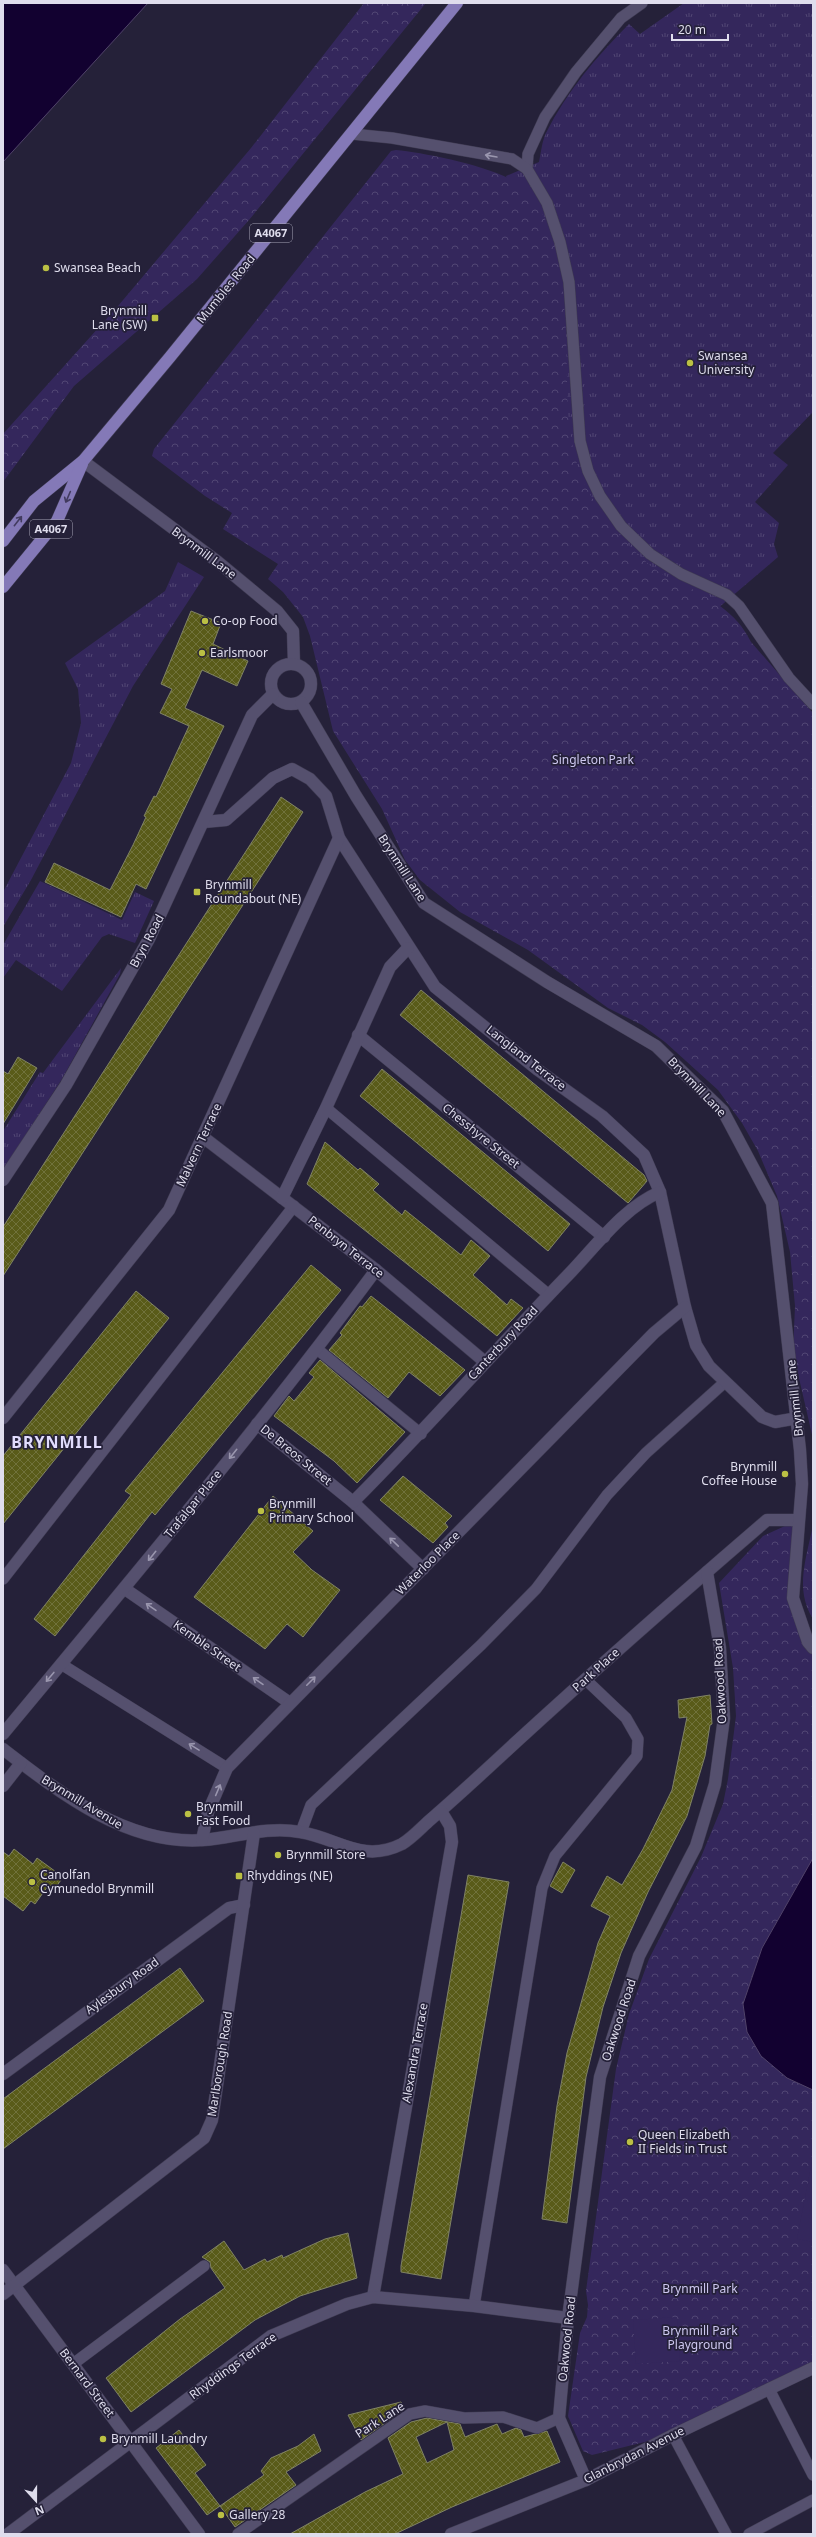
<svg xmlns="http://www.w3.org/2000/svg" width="816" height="2537" font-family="'Noto Sans',sans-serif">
<defs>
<pattern id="grass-tufts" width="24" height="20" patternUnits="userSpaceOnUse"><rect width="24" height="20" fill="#34275c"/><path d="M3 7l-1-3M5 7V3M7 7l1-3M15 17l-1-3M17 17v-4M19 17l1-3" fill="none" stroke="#514674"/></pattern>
<pattern id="park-crowns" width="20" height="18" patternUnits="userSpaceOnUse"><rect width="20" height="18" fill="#34275c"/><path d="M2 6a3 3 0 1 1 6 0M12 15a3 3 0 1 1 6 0" fill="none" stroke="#514674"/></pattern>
<pattern id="building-cross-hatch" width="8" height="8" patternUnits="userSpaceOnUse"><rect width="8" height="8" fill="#595b19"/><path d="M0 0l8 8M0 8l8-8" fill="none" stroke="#70723b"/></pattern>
</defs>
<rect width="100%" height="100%" fill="#252139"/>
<g fill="url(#grass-tufts)">
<path d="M684,3H813V412L773,453L788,465L755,502L779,523L774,544L778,557L690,632L574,483L506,176L539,162C541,153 542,141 546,133C567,91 597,56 629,24L640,34Z"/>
<polygon points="178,562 204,577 133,686 31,880 3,927 3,892 71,763 81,723 78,689 65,663 165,591"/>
<polygon points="40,881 122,920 135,892 154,901 135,943 109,934 102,937 62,991 16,960 3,978 3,945"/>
<polygon points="121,968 120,974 62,1079 3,1170 3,1131 40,1072 43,1073"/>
</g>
<g fill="url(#park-crowns)">
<polygon points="364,3 426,3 249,220 197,279 74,386 3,482 3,434 118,306 251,148"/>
<path d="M396,150C426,153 504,168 525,189C566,230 566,322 567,377C567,416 570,461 591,496C607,523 631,550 656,570C662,575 672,579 680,583C709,598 736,611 751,642L813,713V1439L793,1352L795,1306L790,1252L777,1196L758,1151L742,1123L718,1090L665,1042L642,1025L608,1008L528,950L460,912L420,880L405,860L382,809L333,731L310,636L303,617L283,592L268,579L278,564L223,529L232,513L205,496L152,456L154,449L391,151Z"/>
<polygon points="798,1520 793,1598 813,1648 813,2368 673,2435 592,2455 583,2451 568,2416 580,2333 587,2317 588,2305 586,2291 616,2069 629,2014 649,1959 701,1857 723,1804 728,1779 736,1716 733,1668 719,1583 763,1536"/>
<path d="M813,1525V1619C794,1589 807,1556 813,1525Z"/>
</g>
<g fill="#34275c">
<polygon points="813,2156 813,2242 797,2239"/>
<polygon points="677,2317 680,2361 636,2364 633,2320"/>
</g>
<g fill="#120130" stroke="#504369">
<polygon points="3,3 148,3 3,162"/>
<polygon points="813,1858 813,2090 787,2078 761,2056 747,2032 743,2004 762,1948"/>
</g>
<g fill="url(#building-cross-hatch)" stroke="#808364" fill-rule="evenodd">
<polygon points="191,611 221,623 213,644 248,661 237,686 202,670 185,708 224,726 146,889 136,884 121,917 45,882 54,863 110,890 133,845 146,817 144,816 154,796 156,797 189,726 160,713 172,689 161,684"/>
<polygon points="281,797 303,812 3,1276 3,1227"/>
<polygon points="421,990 644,1175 647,1181 629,1202 628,1203 617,1194 400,1015"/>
<polygon points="18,1057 37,1068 3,1124 3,1071 8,1074"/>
<polygon points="382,1069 570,1224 548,1251 360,1096"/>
<polygon points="325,1142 358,1170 360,1168 379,1184 373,1190 402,1215 405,1210 461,1255 471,1240 490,1256 473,1275 507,1305 511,1299 523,1308 497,1336 307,1184"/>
<polygon points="311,1265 341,1290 155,1515 152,1512 55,1636 34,1619 131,1495 125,1491"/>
<polygon points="136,1291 169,1318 3,1524 3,1456"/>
<polygon points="371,1296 465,1370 440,1396 409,1372 388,1398 329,1350 342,1335 340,1333 360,1306 362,1307"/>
<polygon points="320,1360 405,1432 357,1483 334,1461 274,1416 289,1396 294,1401 314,1377 309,1373"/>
<polygon points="403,1476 452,1516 445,1523 448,1527 433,1543 380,1500"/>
<polygon points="273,1496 313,1531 293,1552 312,1570 340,1590 303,1637 287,1624 265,1649 194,1597"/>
<polygon points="710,1695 712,1724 710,1725 705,1756 687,1816 648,1892 621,1953 603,2007 586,2077 567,2223 542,2219 557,2106 567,2053 598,1943 610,1916 591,1906 607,1876 622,1885 643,1849 672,1790 687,1717 679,1718 678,1700"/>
<polygon points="14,1849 33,1864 37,1858 63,1877 54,1890 48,1886 35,1904 31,1901 23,1911 3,1896 3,1852 9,1856"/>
<polygon points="563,1862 575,1870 562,1893 550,1886"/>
<polygon points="468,1875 509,1882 441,2279 401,2272 401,2266"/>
<polygon points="180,1968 204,2001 3,2149 3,2099"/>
<polygon points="348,2233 357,2278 300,2296 255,2320 131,2412 106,2378 180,2319 225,2288 211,2268 210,2262 202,2257 224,2241 244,2270 265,2259 267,2262 282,2255 283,2258 325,2239"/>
<polygon points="401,2402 405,2409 361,2440 348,2415"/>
<path d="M427,2418L460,2424L465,2437L497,2424L502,2434L516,2428L521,2430L524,2437L547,2431L560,2462L452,2507L395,2534H290L365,2492L403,2474L388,2438L411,2422ZM447,2422L454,2450L427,2463L416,2437Z"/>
<polygon points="179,2430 206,2465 195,2473 220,2506 207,2515 156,2448"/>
<polygon points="314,2434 321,2451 286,2472 296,2485 235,2527 220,2506 264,2475 261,2471 271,2458 298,2446"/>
</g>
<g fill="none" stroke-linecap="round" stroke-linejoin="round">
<g stroke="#3f3b52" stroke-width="12">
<g id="service">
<polyline points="642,3 621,18 576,72 545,117 528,154 527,169 547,203 560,242 569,282 580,441 588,471 600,496 621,526 650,554 681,574 727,595 739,606 789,678 813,704"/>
<polyline points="352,134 392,138 512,159 527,169"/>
<polyline points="326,1108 549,1295"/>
<polyline points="317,1349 421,1434"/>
<polyline points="3,1579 294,1206"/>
<polyline points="61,1664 227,1768"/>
<polyline points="301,1832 311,1805 481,1645 536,1589 607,1495 646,1453 725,1382"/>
<polyline points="474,2306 542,1888 555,1856 637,1756 638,1739 626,1718 585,1679"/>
<polyline points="73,2364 204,2266"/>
<polyline points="769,2389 813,2475"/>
<polyline points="673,2435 726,2534"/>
<polyline points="238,2534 410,2414 425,2411 464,2418 503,2417 537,2428 559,2418"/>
<polyline points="749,2534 813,2500"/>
</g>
</g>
<g stroke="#3f3b52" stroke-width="13">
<g id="minor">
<polyline points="204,822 226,820 273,778 292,769 310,779 326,796 339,838 435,987 538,1070 602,1116 644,1155 660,1192 685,1307 696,1345 709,1366 762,1417 775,1422 798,1418"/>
<polyline points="358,1035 604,1237"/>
<polyline points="203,1137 376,1270 485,1362"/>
<polyline points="282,1198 326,1108 390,967 408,948"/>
<polyline points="3,1418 169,1210 339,838"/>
<polyline points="257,1424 353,1502 423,1569"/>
<path d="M353,1502C427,1428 496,1349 569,1274C596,1246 624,1207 660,1192"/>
<polyline points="125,1589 290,1703"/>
<path d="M3,1734C130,1581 258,1429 376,1270"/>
<path d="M3,1749C60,1793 128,1846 204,1840C236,1837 268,1826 300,1832C338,1838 362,1864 402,1844C412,1838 421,1828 430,1820C459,1795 487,1769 515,1743C598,1667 682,1593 767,1520H798"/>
<polyline points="3,1786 21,1763"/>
<polyline points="202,1840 208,1812 227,1768 654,1333 685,1307"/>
<polyline points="3,2074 229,1908 244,1905"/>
<polyline points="3,2270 199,2534"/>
<polyline points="3,2294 204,2138 212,2120 254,1833"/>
<polyline points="373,2297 452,1842 450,1826 441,1811"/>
<polyline points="586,2480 559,2418 568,2318 600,2077 639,1956 696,1846 715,1784 724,1718 720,1648 707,1572"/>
<polyline points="8,2534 271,2336 347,2304 373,2297 474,2306 568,2318"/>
<polyline points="451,2534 586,2480 673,2435 813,2368"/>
</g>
</g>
<g stroke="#3f3b52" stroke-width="13">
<g id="tertiary">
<polyline points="83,461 218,562 277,611 293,631 294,664"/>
<circle cx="291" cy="684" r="20"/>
<polyline points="301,702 356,796 424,903 547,982 656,1046 723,1111 772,1203 800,1450 802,1484 793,1598 808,1642 813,1648"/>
<polyline points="3,1180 66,1085 149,939 252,715 273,694"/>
</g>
</g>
<g stroke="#3f3b52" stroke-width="13">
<g id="primary">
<polyline points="3,541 34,501 83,461 170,357 457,3"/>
<polyline points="3,587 57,521 82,464"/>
</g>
</g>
<use href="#service" stroke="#55506e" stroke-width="11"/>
<use href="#minor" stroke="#55506e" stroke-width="12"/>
<use href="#tertiary" stroke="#55506e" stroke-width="12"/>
<use href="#primary" stroke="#8479b7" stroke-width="12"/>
</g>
<defs><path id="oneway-shaft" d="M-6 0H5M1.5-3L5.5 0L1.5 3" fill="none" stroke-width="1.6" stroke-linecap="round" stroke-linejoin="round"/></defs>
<g stroke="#9a96ae">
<use href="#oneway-shaft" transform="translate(491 156) rotate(-170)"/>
<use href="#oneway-shaft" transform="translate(233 1454) rotate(129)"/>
<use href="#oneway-shaft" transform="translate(394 1542) rotate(-136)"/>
<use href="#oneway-shaft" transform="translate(152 1556) rotate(129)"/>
<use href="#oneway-shaft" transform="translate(151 1607) rotate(-145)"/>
<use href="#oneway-shaft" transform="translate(50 1677) rotate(130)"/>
<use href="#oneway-shaft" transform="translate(258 1681) rotate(-145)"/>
<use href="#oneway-shaft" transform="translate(311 1681) rotate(-45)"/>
<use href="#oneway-shaft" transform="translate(194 1747) rotate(-148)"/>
<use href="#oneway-shaft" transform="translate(218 1790) rotate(-67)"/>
</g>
<g stroke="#423b5f">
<use href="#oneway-shaft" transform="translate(68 497) rotate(113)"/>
<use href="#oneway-shaft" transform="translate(18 521) rotate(-52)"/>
</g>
<g fill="#bbc044" stroke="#252139" stroke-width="1.5">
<circle cx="46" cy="268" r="4"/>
<rect x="151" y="314" width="8" height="8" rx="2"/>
<circle cx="690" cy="363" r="4"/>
<circle cx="205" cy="621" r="4"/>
<circle cx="202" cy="653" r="4"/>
<rect x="193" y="888" width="8" height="8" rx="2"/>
<circle cx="785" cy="1474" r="4"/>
<circle cx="261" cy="1511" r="4"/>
<circle cx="188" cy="1814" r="4"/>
<circle cx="278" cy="1855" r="4"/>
<rect x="235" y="1872" width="8" height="8" rx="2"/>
<circle cx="32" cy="1882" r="4"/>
<circle cx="630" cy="2142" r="4"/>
<circle cx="103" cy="2439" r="4"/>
<circle cx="221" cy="2515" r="4"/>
</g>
<g text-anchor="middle" stroke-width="3.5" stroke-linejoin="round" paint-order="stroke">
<g fill="#252139" stroke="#a7a5b7" stroke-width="1">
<rect x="250" y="224" width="42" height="18" rx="3"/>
<rect x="30" y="520" width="42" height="18" rx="3"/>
</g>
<g font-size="11" font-weight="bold" fill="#dfdded">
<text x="271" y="237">A4067</text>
<text x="51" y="533">A4067</text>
</g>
<g font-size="12" fill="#dfdded" stroke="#252139" text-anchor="start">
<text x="54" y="272">Swansea Beach</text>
<text x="147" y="315" text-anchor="end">Brynmill<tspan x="147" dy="14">Lane (SW)</tspan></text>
<text x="698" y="360">Swansea<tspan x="698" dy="14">University</tspan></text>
<text x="213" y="625">Co-op Food</text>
<text x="210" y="657">Earlsmoor</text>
<text x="205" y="889">Brynmill<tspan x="205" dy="14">Roundabout (NE)</tspan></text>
<text x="777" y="1471" text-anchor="end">Brynmill<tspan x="777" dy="14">Coffee House</tspan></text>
<text x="269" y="1508">Brynmill<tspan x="269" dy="14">Primary School</tspan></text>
<text x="196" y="1811">Brynmill<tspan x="196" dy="14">Fast Food</tspan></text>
<text x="286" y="1859">Brynmill Store</text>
<text x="40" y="1879">Canolfan<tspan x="40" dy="14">Cymunedol Brynmill</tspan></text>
<text x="247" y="1880">Rhyddings (NE)</text>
<text x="638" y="2139">Queen Elizabeth<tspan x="638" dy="14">II Fields in Trust</tspan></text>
<text x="111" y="2443">Brynmill Laundry</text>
<text x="229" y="2519">Gallery 28</text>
</g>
<g font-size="12" fill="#dfdded" stroke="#252139">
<text transform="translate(226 289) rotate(-51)" y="4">Mumbles Road</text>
<text transform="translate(204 553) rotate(37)" y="4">Brynmill Lane</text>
<text transform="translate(402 868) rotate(57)" y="4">Brynmill Lane</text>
<text transform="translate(147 941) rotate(-62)" y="4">Bryn Road</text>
<text transform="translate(526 1058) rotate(38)" y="4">Langland Terrace</text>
<text transform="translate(697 1087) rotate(46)" y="4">Brynmill Lane</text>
<text transform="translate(481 1136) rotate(39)" y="4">Chesshyre Street</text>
<text transform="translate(199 1145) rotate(-65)" y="4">Malvern Terrace</text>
<text transform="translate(346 1247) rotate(38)" y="4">Penbryn Terrace</text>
<text transform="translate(503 1343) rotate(-47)" y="4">Canterbury Road</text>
<text transform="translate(795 1398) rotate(-96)" y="4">Brynmill Lane</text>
<text transform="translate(296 1455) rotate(39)" y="4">De Breos Street</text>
<text transform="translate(193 1504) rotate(-51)" y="4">Trafalgar Place</text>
<text transform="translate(428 1563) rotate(-45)" y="4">Waterloo Place</text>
<text transform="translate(207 1646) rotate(35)" y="4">Kemble Street</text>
<text transform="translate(596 1670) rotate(-42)" y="4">Park Place</text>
<text transform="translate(720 1681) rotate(-93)" y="4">Oakwood Road</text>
<text transform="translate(82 1802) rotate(31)" y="4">Brynmill Avenue</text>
<text transform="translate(122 1986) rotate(-36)" y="4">Aylesbury Road</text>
<text transform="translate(619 2020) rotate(-72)" y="4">Oakwood Road</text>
<text transform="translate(415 2053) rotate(-80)" y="4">Alexandra Terrace</text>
<text transform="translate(220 2064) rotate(-81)" y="4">Marlborough Road</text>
<text transform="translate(567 2339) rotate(-84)" y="4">Oakwood Road</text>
<text transform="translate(233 2366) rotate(-36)" y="4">Rhyddings Terrace</text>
<text transform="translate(87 2383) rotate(53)" y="4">Bernard Street</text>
<text transform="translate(380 2420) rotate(-33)" y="4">Park Lane</text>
<text transform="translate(634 2455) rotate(-27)" y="4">Glanbrydan Avenue</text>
</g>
<g font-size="12" fill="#cdc7ef" stroke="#252139">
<text x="593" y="764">Singleton Park</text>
<text x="700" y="2293">Brynmill Park</text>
<text x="700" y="2335">Brynmill Park<tspan x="700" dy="14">Playground</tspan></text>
</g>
<g font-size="16" font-weight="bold" letter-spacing="1" fill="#e1dcfd" stroke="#252139">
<text x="57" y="1448">BRYNMILL</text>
</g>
</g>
<rect width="816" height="2537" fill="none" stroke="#dfdded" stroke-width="8"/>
<g transform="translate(36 2501) rotate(159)" stroke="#252139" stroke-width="3" paint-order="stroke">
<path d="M0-3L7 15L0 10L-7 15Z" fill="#dfdded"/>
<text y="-6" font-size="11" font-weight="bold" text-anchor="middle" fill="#dfdded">N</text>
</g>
<path d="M672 34v6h56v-6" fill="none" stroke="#dfdded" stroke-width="2"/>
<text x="678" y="34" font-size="12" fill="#dfdded" stroke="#252139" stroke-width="3" paint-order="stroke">20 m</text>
</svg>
